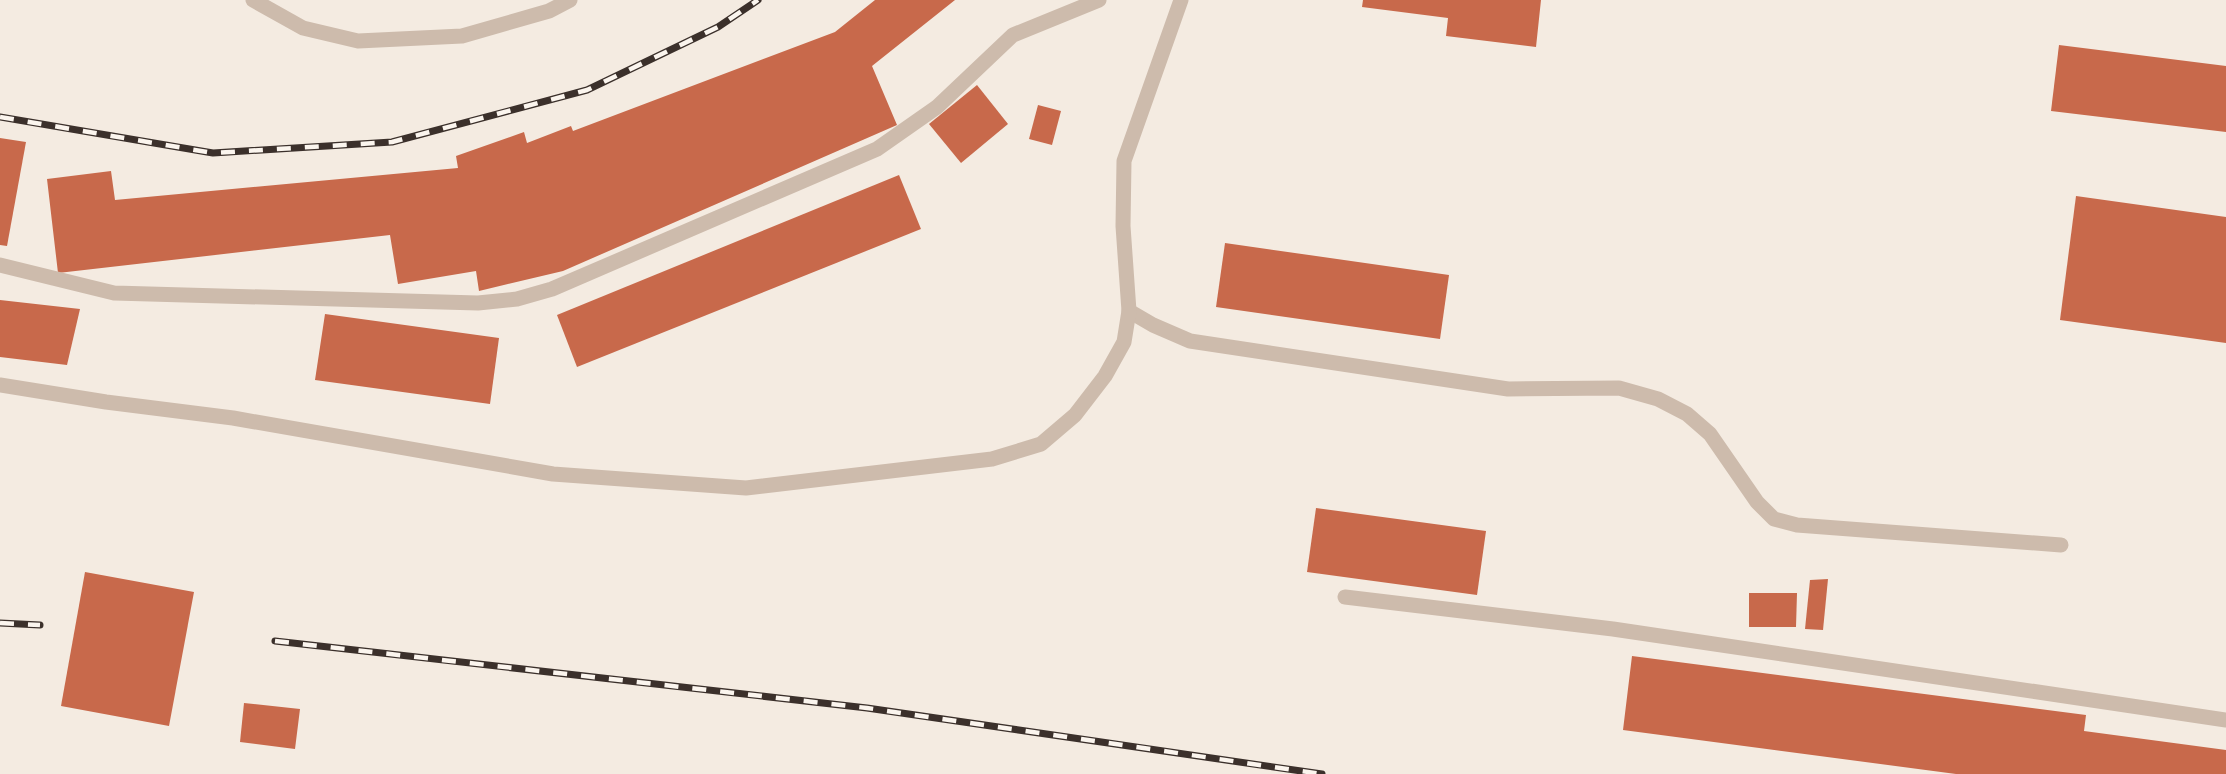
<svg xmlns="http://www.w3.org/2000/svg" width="2226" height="774" font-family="'Fira Sans',sans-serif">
<rect width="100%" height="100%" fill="#f4ebe1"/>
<g fill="#c8694b">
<polygon points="875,0 955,0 872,66 897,125 563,271 479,291 476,271 398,284 390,235 58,273 47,179 111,171 115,200 458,168 456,156 524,132 527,143 571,126 573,131 835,32"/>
<polygon points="1363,0 1541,0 1536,47 1446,36 1448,18 1362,7"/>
<polygon points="2059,45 2226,66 2226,132 2051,111"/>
<polygon points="977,85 1008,124 961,163 929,124"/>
<polygon points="1038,105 1061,111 1052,145 1029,139"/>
<polygon points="0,138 26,142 7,246 0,245"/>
<polygon points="899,175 921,229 577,367 557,315"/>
<polygon points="2076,196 2226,217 2226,343 2060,320"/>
<polygon points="1225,243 1449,275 1440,339 1216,307"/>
<polygon points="0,300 80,309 67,365 0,357"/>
<polygon points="325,314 499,338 490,404 315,380"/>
<polygon points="1316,508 1486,531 1477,595 1307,572"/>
<polygon points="85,572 194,592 169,726 61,706"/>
<polygon points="1828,579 1823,630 1805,629 1810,580"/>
<polygon points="1749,593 1797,593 1796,627 1749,627"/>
<polygon points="1632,656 2086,715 2084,731 2226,750 2226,774 1956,774 1623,730"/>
<polygon points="244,703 300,709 295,749 240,742"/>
</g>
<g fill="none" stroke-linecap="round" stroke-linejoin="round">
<g stroke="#cdbbac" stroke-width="15">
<polyline points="253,0 303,28 358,41 462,36 549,11 570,0"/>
<polyline points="0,265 114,293 478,303 517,299 552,289 877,149 937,107 1013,35 1099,0"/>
<polyline points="1129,311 1153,325 1190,341 1508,389 1619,388 1658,399 1687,414 1710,434 1757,502 1774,519 1797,525 2061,545"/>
<polyline points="0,385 106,402 233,418 553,474 746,488 992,459 1041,444 1075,415 1105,376 1124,342 1129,311 1123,226 1124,161 1181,0"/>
<polyline points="1345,597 1613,629 2226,720"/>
</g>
<g stroke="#3b302b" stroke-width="7">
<g id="rail">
<polyline points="0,117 213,153 392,142 587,90 718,27 758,0"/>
<polyline points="0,623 40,625"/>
<polyline points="275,641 867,708 1322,774"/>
</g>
</g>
<use href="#rail" stroke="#fbf5ee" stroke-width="4.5" stroke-dasharray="14" stroke-linecap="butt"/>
</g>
</svg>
